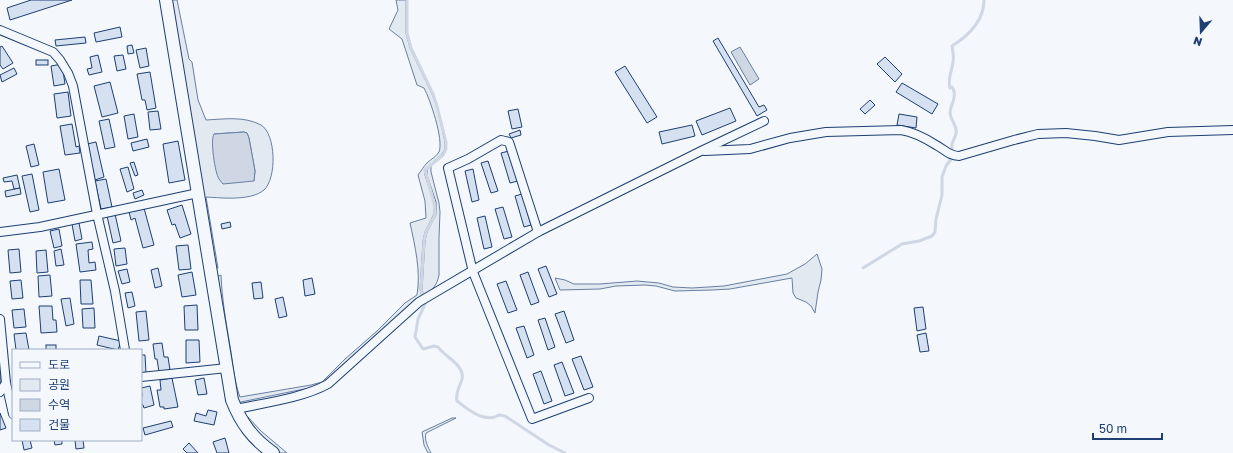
<svg xmlns="http://www.w3.org/2000/svg" width="1233" height="453" font-family="'Golos Text','Noto Sans KR',sans-serif">
<rect width="100%" height="100%" fill="#f4f7fb"/>
<g fill="#e3e9f0" stroke="#687fa3" fill-rule="evenodd">
<path d="M170,0H177L189,59L192,62L198,100L206,120C225,119 244,116 261,125C276,134 277,178 264,190C251,201 222,198 206,197L218,268H214ZM244,132L247,133L249,138L255,171L254,181L214,134Z"/>
<path d="M396,0H406V33L410,48L432,94L437,107L445,142V149L442,154L425,170V175L434,203V214L425,232L423,241L420,290L422,296L405,309L324,384L314,387L236,403L216,277L221,275C222,299 226,322 230,346C233,363 234,381 240,397L311,385L322,382L345,359L377,331L405,303L417,295C421,271 415,246 410,223L426,218L425,201L418,175C421,171 424,166 427,163C431,159 436,157 439,152C444,140 430,99 424,88L417,85L402,39L389,29L398,10Z"/>
<path d="M431,166V172L439,203L440,212L439,238V275C437,285 433,290 424,295L422,290L425,241L427,232L436,215V202L427,175V170Z"/>
<polygon points="817,254 822,269 821,280 818,292 815,313 811,306 806,302 796,298 793,293 792,278 730,289 712,290 675,291 656,286 645,285 616,286 600,289 560,290 555,278 565,280 574,284 600,284 637,281 659,283 673,287 692,288 724,286 787,274 805,264"/>
<path d="M248,417L261,431L287,453C285,453 283,453 281,453C272,451 249,425 248,417Z"/>
<path d="M452,418H456L426,433C424,440 428,447 431,453H428L424,445L422,432Z"/>
</g>
<g fill="#cfd7e4" stroke="#687fa3">
<polygon points="740,47 759,79 750,85 731,52"/>
<path d="M244,132L247,133L249,138L255,171L254,181L223,184C222,182 220,181 219,179C215,173 210,140 214,134Z"/>
</g>
<g fill="none" stroke-linecap="round" stroke-linejoin="round">
<g stroke="#cfd7e4" stroke-width="3">
<polyline points="407,0 407,33 411,48 433,94 437,106 446,142 446,149 443,155 425,170 434,203 435,215 426,232 424,241 421,290 423,295"/>
<path d="M953,153C950,143 953,143 956,134C958,126 950,120 950,112C951,104 958,95 952,87L950,88C947,80 952,71 953,62C954,56 953,52 952,46C968,36 984,21 984,0"/>
<polyline points="863,268 902,244 919,241 932,236 935,232 936,219 942,195 942,177 946,166 952,158"/>
<path d="M426,302L418,319L415,337L423,349L434,346L438,347C445,357 465,365 462,379C460,387 455,392 457,401C467,409 485,424 499,415L505,416L549,445L565,453"/>
</g>
</g>
<g fill="#d5e0f0" stroke="#1d3f73">
<polygon points="31,0 72,0 10,20 7,8"/>
<polygon points="120,27 122,37 96,42 94,33"/>
<polygon points="85,37 86,43 56,46 55,40"/>
<polygon points="718,38 759,107 764,105 767,110 757,116 713,41"/>
<polygon points="132,45 134,53 128,54 127,46"/>
<polygon points="2,46 13,63 3,69 0,65 0,47"/>
<polygon points="146,48 149,66 140,68 136,50"/>
<polygon points="98,55 102,72 89,75 87,69 92,68 90,57"/>
<polygon points="123,55 126,69 117,71 114,56"/>
<polygon points="885,57 902,74 895,82 877,64"/>
<rect x="36" y="60" width="12" height="5"/>
<polygon points="62,64 65,84 54,86 51,66"/>
<polygon points="625,66 657,117 647,123 615,72"/>
<polygon points="14,68 17,74 2,82 0,75"/>
<polygon points="150,72 156,108 147,110 145,100 142,100 137,74"/>
<polygon points="110,82 118,113 102,117 94,86"/>
<polygon points="902,83 938,104 932,114 896,92"/>
<polygon points="68,92 71,116 57,118 54,94"/>
<polygon points="870,100 875,105 865,114 860,109"/>
<polygon points="730,108 736,121 702,135 696,121"/>
<polygon points="518,109 522,127 512,129 508,111"/>
<polygon points="158,111 161,129 150,130 148,112"/>
<polygon points="134,114 138,137 128,139 124,116"/>
<polygon points="899,114 917,117 916,128 897,125"/>
<polygon points="109,119 115,147 105,149 99,121"/>
<polygon points="72,124 76,147 79,146 80,153 65,155 60,126"/>
<polygon points="692,125 695,136 662,144 659,132"/>
<polygon points="520,130 521,135 511,138 509,134"/>
<polygon points="147,139 149,147 133,151 131,143"/>
<polygon points="178,141 185,180 169,183 163,144"/>
<polygon points="96,142 104,177 95,180 87,144"/>
<polygon points="34,144 39,165 31,167 26,146"/>
<polygon points="509,151 518,181 510,183 501,153"/>
<polygon points="488,161 498,191 491,193 481,163"/>
<polygon points="134,162 138,175 135,176 130,163"/>
<polygon points="128,167 134,189 127,192 120,169"/>
<polygon points="59,169 65,200 48,203 43,172"/>
<polygon points="473,169 479,200 472,202 465,171"/>
<polygon points="32,174 39,210 30,212 22,176"/>
<polygon points="17,175 20,188 14,189 12,181 4,182 3,178"/>
<polygon points="106,179 112,207 101,209 95,181"/>
<polygon points="20,188 21,194 6,197 5,191"/>
<polygon points="142,190 144,195 135,199 133,193"/>
<polygon points="522,194 531,225 524,227 515,196"/>
<polygon points="182,205 191,234 180,238 175,224 172,225 167,210"/>
<polygon points="503,207 512,237 504,239 495,209"/>
<polygon points="144,208 154,245 143,248 135,218 131,220 129,212"/>
<polygon points="115,214 121,241 113,243 107,216"/>
<polygon points="485,216 492,247 484,249 477,218"/>
<polygon points="230,222 231,227 222,229 221,224"/>
<polygon points="79,223 82,239 75,241 72,224"/>
<polygon points="59,229 62,246 54,248 50,231"/>
<polygon points="92,242 93,249 88,250 89,263 95,262 96,270 80,272 76,244"/>
<polygon points="188,245 191,269 179,270 176,246"/>
<polygon points="125,248 127,264 116,266 114,249"/>
<polygon points="19,249 21,272 10,273 8,250"/>
<polygon points="61,249 64,265 56,266 54,251"/>
<polygon points="46,250 48,272 37,273 36,251"/>
<polygon points="546,266 557,294 549,297 538,269"/>
<polygon points="158,268 162,286 155,288 151,270"/>
<polygon points="127,269 130,282 122,284 118,271"/>
<polygon points="192,272 196,295 182,297 178,275"/>
<polygon points="528,272 539,302 531,305 520,275"/>
<polygon points="50,275 52,296 39,297 38,276"/>
<polygon points="312,278 315,294 305,296 303,280"/>
<polygon points="21,280 23,298 12,299 10,281"/>
<polygon points="80,280 91,280 93,304 81,304"/>
<polygon points="506,281 517,310 508,313 497,284"/>
<polygon points="261,282 263,298 254,299 252,283"/>
<polygon points="132,292 135,306 128,308 125,293"/>
<polygon points="283,297 287,316 279,318 275,299"/>
<polygon points="70,298 74,324 66,326 61,299"/>
<polygon points="197,305 198,330 185,330 184,306"/>
<polygon points="39,306 52,306 53,320 56,320 57,332 41,333"/>
<polygon points="923,307 926,329 917,331 914,308"/>
<polygon points="94,308 95,328 83,328 82,309"/>
<polygon points="24,309 26,327 14,328 12,310"/>
<polygon points="146,311 149,340 139,341 136,312"/>
<polygon points="564,311 574,340 566,343 555,314"/>
<polygon points="545,318 555,347 548,350 538,320"/>
<polygon points="524,326 534,355 527,358 516,328"/>
<polygon points="26,333 29,350 16,350 14,334"/>
<polygon points="926,333 929,351 920,352 917,335"/>
<polygon points="99,336 121,341 118,350 97,345"/>
<polygon points="186,340 199,340 200,362 186,363"/>
<polygon points="162,343 164,357 168,357 170,370 159,372 157,359 155,359 153,344"/>
<rect x="46" y="345" width="10" height="5"/>
<polygon points="141,355 145,355 146,373 141,373"/>
<polygon points="581,356 593,387 584,390 572,359"/>
<polygon points="0,361 3,383 0,383"/>
<polygon points="562,362 574,393 565,396 554,365"/>
<polygon points="541,371 552,401 544,404 533,374"/>
<polygon points="172,378 178,407 164,409 164,407 160,407 157,390 161,390 160,380"/>
<polygon points="204,378 207,394 198,395 195,380"/>
<polygon points="150,386 154,405 144,408 143,405 141,405 141,397 142,396 141,388"/>
<polygon points="208,410 217,412 214,425 194,421 196,413 206,416"/>
<polygon points="0,413 6,428 0,430"/>
<polygon points="171,421 173,427 145,435 143,428"/>
<polygon points="225,438 229,453 217,453 213,442"/>
<polygon points="22,440 30,440 32,448 24,450"/>
<polygon points="54,440 62,440 62,444 55,445"/>
<polygon points="75,440 83,440 84,448 76,449"/>
<polygon points="189,443 198,453 187,453 183,449"/>
</g>
<g fill="none" stroke-linecap="round" stroke-linejoin="round">
<g stroke="#1d3f73" stroke-width="10">
<g id="minor">
<polyline points="0,30 53,52 60,60 68,73 73,86 97,214 115,291 125,350"/>
<path d="M705,151L750,149L790,138L826,132L901,130C914,132 925,138 936,145C944,149 949,156 959,156L1014,140L1038,134L1066,133L1095,136L1119,140L1168,132L1233,130"/>
<polyline points="0,232 40,227 198,193"/>
<polyline points="538,232 509,142 501,140 468,159 448,168 473,272 532,419 589,398"/>
<polyline points="0,319 6,383 13,414"/>
<polyline points="141,377 227,368"/>
<polyline points="0,392 6,383"/>
<path d="M236,409C264,403 303,398 328,384L419,302L538,232L701,151L764,121"/>
</g>
</g>
<g stroke="#1d3f73" stroke-width="14">
<path id="secondary" d="M166,0L232,400C241,423 253,439 273,453"/>
</g>
<use href="#minor" stroke="#f4f7fb" stroke-width="8"/>
<use href="#secondary" stroke="#f4f7fb" stroke-width="12"/>
</g>
<rect x="12" y="349" width="130" height="92" fill="#f4f7fb" stroke="#9eadc5"/>
<rect x="20" y="362" width="20" height="6" fill="#f4f7fb" stroke="#9eadc5"/>
<text x="48" y="369" font-size="12" fill="#1d3f73">도로</text>
<rect x="20" y="379" width="20" height="12" fill="#e3e9f0" stroke="#9eadc5"/>
<text x="48" y="389" font-size="12" fill="#1d3f73">공원</text>
<rect x="20" y="399" width="20" height="12" fill="#cfd7e4" stroke="#9eadc5"/>
<text x="48" y="409" font-size="12" fill="#1d3f73">수역</text>
<rect x="20" y="419" width="20" height="12" fill="#d5e0f0" stroke="#9eadc5"/>
<text x="48" y="429" font-size="12" fill="#1d3f73">건물</text>
<g transform="translate(1201 32) rotate(199)" stroke="#f4f7fb" stroke-width="3" paint-order="stroke">
<path d="M0-3L7 15L0 10L-7 15Z" fill="#1d3f73"/>
<text y="-6" font-size="11" font-weight="bold" text-anchor="middle" fill="#1d3f73">N</text>
</g>
<path d="M1093 433v6h69v-6" fill="none" stroke="#1d3f73" stroke-width="2"/>
<text x="1099" y="433" font-size="12" fill="#1d3f73" stroke="#f4f7fb" stroke-width="3" paint-order="stroke">50 m</text>
</svg>
